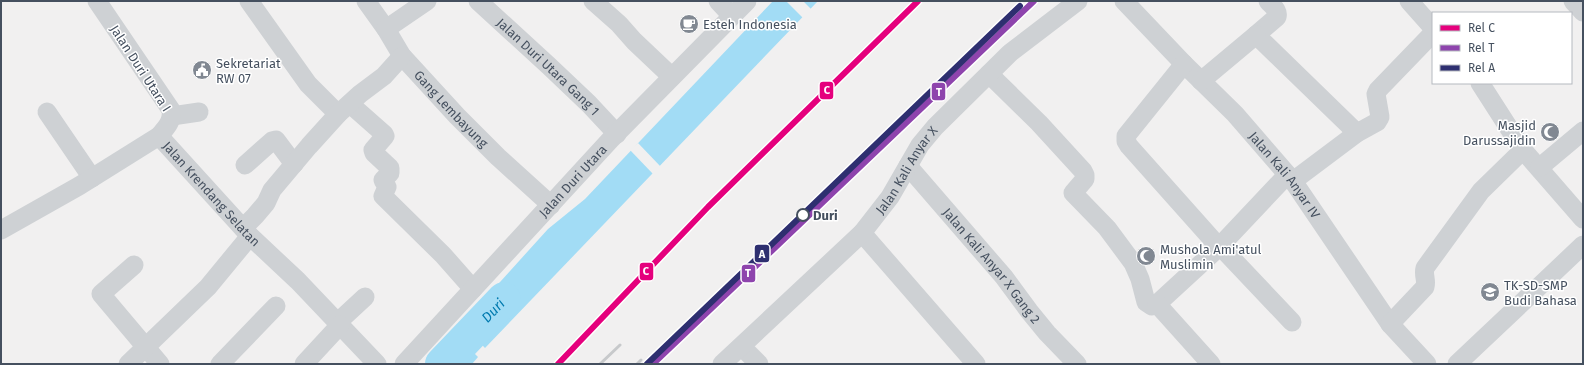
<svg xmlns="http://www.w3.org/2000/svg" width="1584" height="365" font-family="'Fira Sans',sans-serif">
<rect width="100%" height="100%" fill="#f1f0f0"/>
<g fill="#a2dcf5">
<polygon points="773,1 818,1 485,348 462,324 548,229 585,199"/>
<polygon points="455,334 478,357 472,364 426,364"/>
</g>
<g fill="#f1f0f0">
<polygon points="786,1 803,1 812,10 804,19"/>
<polygon points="638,143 661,167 654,175 630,150"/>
</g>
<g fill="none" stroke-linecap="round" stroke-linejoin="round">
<path stroke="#a2dcf5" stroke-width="34" id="s1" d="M442,364L504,299"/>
<g stroke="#ced1d4" stroke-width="19">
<polyline points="249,1 308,84 338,114"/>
<path id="s2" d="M366,1L386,29L402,56L457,116L498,157L551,205"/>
<path id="s3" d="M478,1L549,66L589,104L617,134"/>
<polyline points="593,1 619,24 634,41 672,77"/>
<polyline points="718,1 732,16"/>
<path id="s4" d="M1124,1L1184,64L1235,114L1293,181L1390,324L1427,364"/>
<path d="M1268,1C1272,6 1279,10 1277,17L1256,35L1357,133"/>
<polyline points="1409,1 1433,28"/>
<polyline points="1573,1 1583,12"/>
<polyline points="386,29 427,1"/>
<polyline points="1184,64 1126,136 1126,141 1129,146 1211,238 1218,248 1220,246 1292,322"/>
<polyline points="989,74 1039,123 1083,171 1085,175 1085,179 1073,193 1107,228 1133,263 1140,279 1146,302 1152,306 1157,304 1218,248"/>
<polyline points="1201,81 1256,35"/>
<polyline points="1480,83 1523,150 1583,219"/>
<polyline points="350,104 384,134 385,136 373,150 374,153 390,168 390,173 383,180 387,187 383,196 443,255 473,289"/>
<polyline points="47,112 92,178"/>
<polyline points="172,116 199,112"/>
<path id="s5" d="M159,136L250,236L298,281L377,364"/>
<polyline points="245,165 272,141 276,140 294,164"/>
<path id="s6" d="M908,166L1004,277L1029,311L1047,333L1077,364"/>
<polyline points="1540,167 1583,131"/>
<polyline points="1293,181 1357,133 1377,122 1380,117 1376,94 1378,90 1433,33"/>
<polyline points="243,228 255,216 266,203 272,190 309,146 338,114 360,94 384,76 402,56"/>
<path d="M1,230L79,186L159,136C166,128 173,121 171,110L97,1"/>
<polyline points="862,233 976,364"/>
<polyline points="1220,246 1287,175"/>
<polyline points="134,265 101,294 160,364"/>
<polyline points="1157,304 1211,364"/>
<polyline points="338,322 365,297"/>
<path d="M1390,324L1425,287C1427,280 1423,275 1425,268L1481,191L1523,150"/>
<polyline points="742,347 759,364"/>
<polyline points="128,364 208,287 250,236"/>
<polyline points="220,364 276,306"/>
<polyline points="304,364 340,325"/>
<path id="s7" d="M404,364L611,139L747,1"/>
<path id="s8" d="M722,364L862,233L890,197L920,145L935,127L1010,53L1078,1"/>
<polyline points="1457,364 1583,245"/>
</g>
<g stroke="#c7c9cb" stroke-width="3">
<polyline points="600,364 620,345"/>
<polyline points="637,364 641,360"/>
</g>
<g stroke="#fff" stroke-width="9">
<polyline id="rail-1" points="558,364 708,207 918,1"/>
</g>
<g stroke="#fff" stroke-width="9">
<polyline id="rail-2" points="653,364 1034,1"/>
</g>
<g stroke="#fff" stroke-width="9">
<polyline id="rail-3" points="647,364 1020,6"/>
</g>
<use href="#rail-1" stroke="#e5007d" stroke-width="6"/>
<use href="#rail-2" stroke="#8e44ad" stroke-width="6"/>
<use href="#rail-3" stroke="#2e2f70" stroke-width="6"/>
</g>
<defs>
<g id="cafe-disc" transform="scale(1)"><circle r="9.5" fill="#818892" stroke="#fff"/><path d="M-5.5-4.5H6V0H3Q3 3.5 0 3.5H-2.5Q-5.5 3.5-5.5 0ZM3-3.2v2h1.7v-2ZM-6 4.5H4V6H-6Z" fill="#fff"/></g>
<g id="civic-disc" transform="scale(1)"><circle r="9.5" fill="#818892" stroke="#fff"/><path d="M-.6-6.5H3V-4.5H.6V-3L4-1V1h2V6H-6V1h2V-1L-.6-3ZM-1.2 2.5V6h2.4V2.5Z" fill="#fff"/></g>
<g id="mosque-disc" transform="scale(1)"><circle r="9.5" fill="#818892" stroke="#fff"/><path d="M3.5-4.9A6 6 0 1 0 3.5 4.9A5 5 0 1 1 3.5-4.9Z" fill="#fff"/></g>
<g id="school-disc" transform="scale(1)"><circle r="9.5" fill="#818892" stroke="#fff"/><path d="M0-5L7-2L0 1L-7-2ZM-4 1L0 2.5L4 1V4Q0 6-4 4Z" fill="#fff"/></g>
</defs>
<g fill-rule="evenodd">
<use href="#cafe-disc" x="689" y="24"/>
<use href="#civic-disc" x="202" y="70"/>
<use href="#mosque-disc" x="1550" y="132"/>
<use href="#mosque-disc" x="1146" y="256"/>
<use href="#school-disc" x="1490" y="292"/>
</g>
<circle fill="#fff" stroke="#45505f" stroke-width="2" cx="803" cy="215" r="6"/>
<g text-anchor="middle" stroke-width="3" stroke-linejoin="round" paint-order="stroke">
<g font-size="13" fill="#45505f" stroke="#fff" text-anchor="start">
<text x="703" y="29">Esteh Indonesia</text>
<text x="216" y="68">Sekretariat<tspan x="216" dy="15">RW 07</tspan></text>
<text x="1536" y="130" text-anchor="end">Masjid<tspan x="1536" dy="15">Darussajidin</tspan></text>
<text x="1160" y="254">Mushola Ami'atul<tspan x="1160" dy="15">Muslimin</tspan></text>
<text x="1504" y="290">TK-SD-SMP<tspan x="1504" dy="15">Budi Bahasa</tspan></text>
</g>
<g font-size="13" fill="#45505f" stroke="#fff">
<text dy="5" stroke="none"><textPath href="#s3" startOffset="96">Jalan Duri Utara Gang 1</textPath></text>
<text transform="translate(141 68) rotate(57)" y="5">Jalan Duri Utara I</text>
<text dy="5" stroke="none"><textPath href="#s2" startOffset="138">Gang Lembayung</textPath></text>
<text dy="5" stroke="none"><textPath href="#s8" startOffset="269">Jalan Kali Anyar X</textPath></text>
<text dy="5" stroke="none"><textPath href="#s4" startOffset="237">Jalan Kali Anyar IV</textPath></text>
<text dy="5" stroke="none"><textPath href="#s7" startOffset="249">Jalan Duri Utara</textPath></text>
<text dy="5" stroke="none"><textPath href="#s5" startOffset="78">Jalan Krendang Selatan</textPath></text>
<text dy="5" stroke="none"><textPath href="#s6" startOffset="130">Jalan Kali Anyar X Gang 2</textPath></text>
</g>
<g font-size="13" font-weight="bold" fill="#45505f" stroke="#fff" text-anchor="start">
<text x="813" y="220">Duri</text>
</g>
<g font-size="14" font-style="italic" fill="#017aaf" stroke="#fff">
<text dy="5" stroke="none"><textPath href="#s1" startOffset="74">Duri</textPath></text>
</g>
</g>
<g stroke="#fff" stroke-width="1.5">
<rect x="819" y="81" width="15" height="19" rx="4" fill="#e5007d"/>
<rect x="931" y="82" width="15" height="19" rx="4" fill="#8e44ad"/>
<rect x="754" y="244" width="16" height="19" rx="4" fill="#2e2f70"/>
<rect x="639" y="262" width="15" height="19" rx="4" fill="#e5007d"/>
<rect x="741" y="264" width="15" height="19" rx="4" fill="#8e44ad"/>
</g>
<g font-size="11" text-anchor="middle" font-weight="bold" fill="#fff">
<text x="827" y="94">C</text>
<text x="939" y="96">T</text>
<text x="762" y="258">A</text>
<text x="646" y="275">C</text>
<text x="748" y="277">T</text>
</g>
<rect width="1584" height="365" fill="none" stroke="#45505f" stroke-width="4"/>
<rect x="1432" y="12" width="140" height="72" fill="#ffffff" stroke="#b5b9bf"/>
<rect x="1440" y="25" width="20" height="6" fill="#e5007d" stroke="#b5b9bf"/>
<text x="1468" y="32" font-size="12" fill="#45505f">Rel C</text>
<rect x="1440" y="45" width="20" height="6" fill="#8e44ad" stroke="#b5b9bf"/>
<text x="1468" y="52" font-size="12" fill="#45505f">Rel T</text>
<rect x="1440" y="65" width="20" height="6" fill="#2e2f70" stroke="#b5b9bf"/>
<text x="1468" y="72" font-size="12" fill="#45505f">Rel A</text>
</svg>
